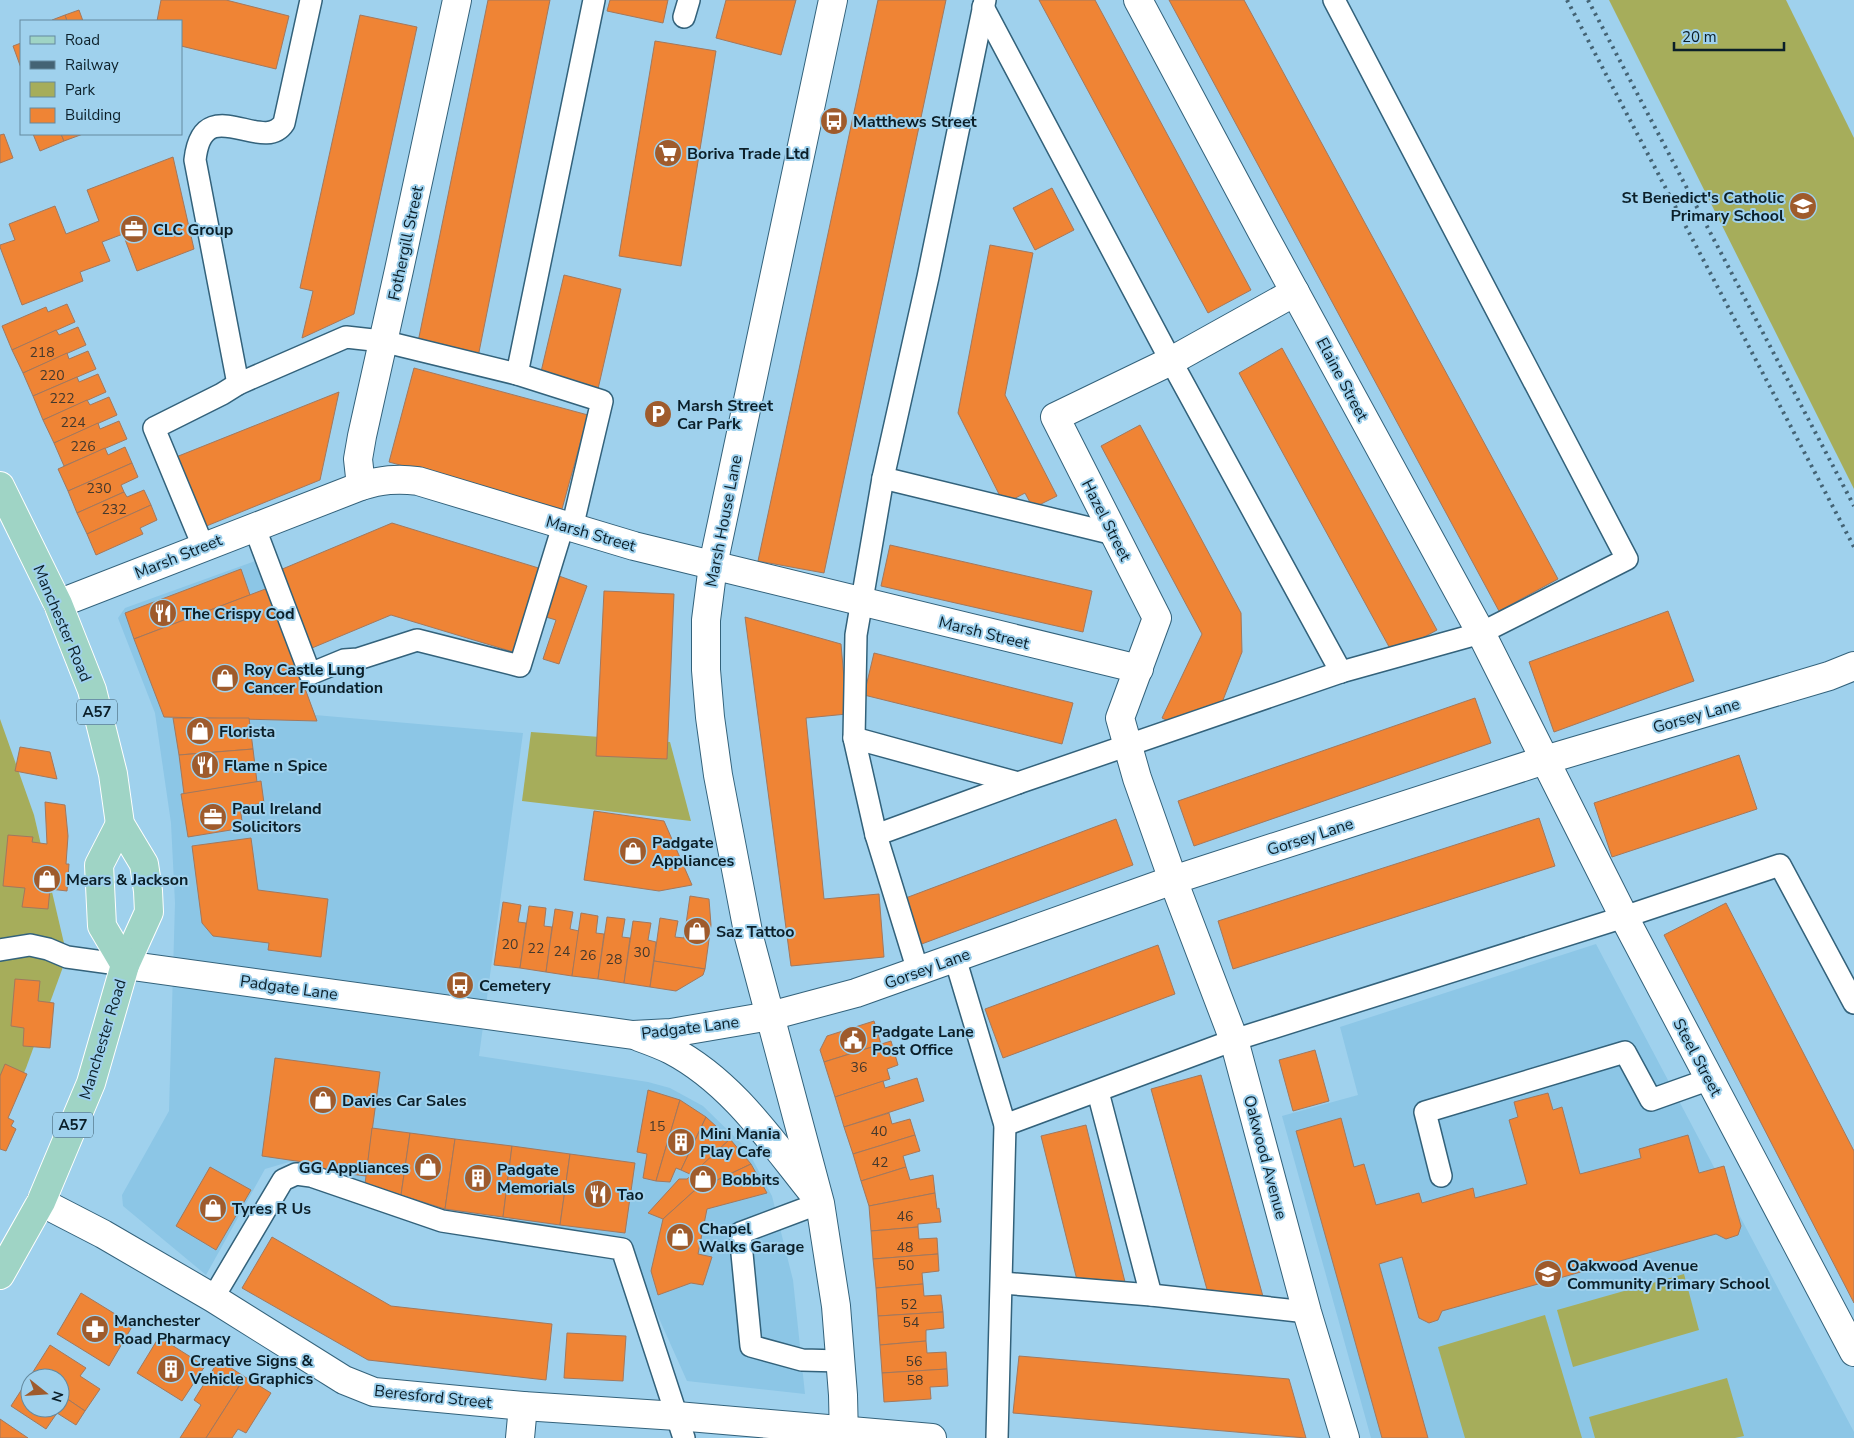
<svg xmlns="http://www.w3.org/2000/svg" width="1854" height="1438" font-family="'Nunito Sans',sans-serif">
<rect width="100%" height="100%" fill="#9fd1ed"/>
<g fill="#8cc6e6">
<polygon points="258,560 315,715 523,733 479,1056 648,1082 670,1088 703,1106 747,1149 772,1196 793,1280 805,1394 687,1381 623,1238 446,1210 289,1162 265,1169 206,1275 123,1206 122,1195 169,1111 175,903 171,823 155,713 118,618 125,608"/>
<polygon points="1596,944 1854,1432 1854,1438 1371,1438 1282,1116 1358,1095 1340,1027"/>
</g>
<g fill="#a6ad5b">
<polygon points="1609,0 1786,0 1854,138 1854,489"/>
<polygon points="0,719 34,815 67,956 26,1068 0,1127"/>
<polygon points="531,732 670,742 691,821 522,801"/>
<polygon points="1684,1274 1699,1330 1573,1367 1557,1310"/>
<polygon points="1545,1315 1582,1438 1465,1438 1438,1347"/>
<polygon points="1727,1378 1744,1436 1735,1438 1595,1438 1589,1417"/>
</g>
<g fill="#ef8435" stroke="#a2785e">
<polygon points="161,0 226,0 289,16 276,69 181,46 181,21 157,21"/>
<polygon points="488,0 550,0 478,357 418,342"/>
<polygon points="610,0 668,0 663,23 607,11"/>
<polygon points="726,0 796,0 781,55 716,38"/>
<polygon points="878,0 946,0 824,573 758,561"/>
<polygon points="1039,0 1095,0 1251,290 1208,313"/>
<polygon points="1169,0 1244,0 1558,579 1499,611"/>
<polygon points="79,10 83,21 67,21 65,15"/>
<polygon points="65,15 67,21 52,21 52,20"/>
<polygon points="360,15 417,27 354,314 302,338 313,291 300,288"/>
<polygon points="655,41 716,51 681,266 619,256"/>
<polygon points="21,43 21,68 13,46"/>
<polygon points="4,134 13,158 0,163 0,135"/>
<polygon points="33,134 61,134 64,141 40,151"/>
<polygon points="61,134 83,134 64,141"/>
<polygon points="173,157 194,249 137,271 123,234 102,242 110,261 80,272 83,281 22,305 0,247 0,245 15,240 9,224 55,206 66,234 99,221 87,190"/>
<polygon points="1052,188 1074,230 1035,250 1013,208"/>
<polygon points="990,245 1033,253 1005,395 1057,496 1033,508 1025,493 1004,504 958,413"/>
<polygon points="564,275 621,289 598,389 540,376"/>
<polygon points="67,304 75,322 12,350 2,326 46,307 48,312"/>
<polygon points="78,327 86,345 23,373 12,350 56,330 59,335"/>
<polygon points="1282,348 1437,630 1393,654 1239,373"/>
<polygon points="88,351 96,369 33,396 23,373 67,353 69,359"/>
<polygon points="414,368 588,415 562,509 389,462"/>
<polygon points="98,374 106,392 43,420 33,396 77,377 79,382"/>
<polygon points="339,392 320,480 199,529 171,459"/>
<polygon points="109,397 117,415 54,443 43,420 87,400 90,405"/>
<polygon points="119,421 127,439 64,466 54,443 98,423 100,429"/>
<polygon points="1140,425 1241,613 1242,652 1219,710 1179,726 1162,718 1202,634 1101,446"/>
<polygon points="125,447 132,463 68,491 58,469 105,448 108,455"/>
<polygon points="132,463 138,477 121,485 124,492 77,513 68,491"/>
<polygon points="144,490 151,505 87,534 77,513 124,492 127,497"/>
<polygon points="151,505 157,520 140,528 143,534 96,555 87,534"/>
<polygon points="392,523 545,570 520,654 391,615 312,648 280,570"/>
<polygon points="890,545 1092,591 1083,632 881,586"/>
<polygon points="241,569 250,595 134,639 125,613"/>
<polygon points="559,576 587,586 559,664 543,659 556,620 546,617"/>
<polygon points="268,588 317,721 164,717 134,639"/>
<polygon points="604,591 674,594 667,759 596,756"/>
<polygon points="1668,611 1694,681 1554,732 1529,662"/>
<polygon points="745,617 841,644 847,714 806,718 824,899 879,894 884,957 791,966"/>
<polygon points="874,653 1073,703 1062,744 864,695"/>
<polygon points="1475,698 1491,743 1194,846 1178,801"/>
<polygon points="173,718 249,718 253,749 179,755"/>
<polygon points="20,747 50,752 57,779 15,771"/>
<polygon points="253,749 257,782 184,794 179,755"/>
<polygon points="1739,755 1757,809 1612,857 1594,803"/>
<polygon points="261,781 264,803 240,807 243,828 188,837 181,794"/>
<polygon points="45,802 65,805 68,836 66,864 69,864 67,891 50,889 48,909 22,907 25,888 3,886 8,835 33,837 32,842 47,844"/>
<polygon points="594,811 664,821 692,885 659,891 584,880"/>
<polygon points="1539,818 1555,866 1233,969 1218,921"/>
<polygon points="1116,819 1133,865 919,945 903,899"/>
<polygon points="251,838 258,890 328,899 321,957 268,950 269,943 213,936 202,923 192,846"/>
<polygon points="690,896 709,899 711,925 705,969 654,961 660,918 678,921 675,937 684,938"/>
<polygon points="503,902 521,905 518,922 526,923 520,968 494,965"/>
<polygon points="1726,903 1854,1151 1854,1303 1664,935"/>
<polygon points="529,906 546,908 544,926 552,927 546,972 520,968"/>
<polygon points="555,909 573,912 570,929 579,931 572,976 546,972"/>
<polygon points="581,913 598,916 596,933 604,934 598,979 572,976"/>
<polygon points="607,917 625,919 622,937 630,938 624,983 598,979"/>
<polygon points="633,921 651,923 648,940 656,942 650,987 624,983"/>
<polygon points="1158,945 1175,994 1003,1058 985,1009"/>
<polygon points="654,961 705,969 703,975 676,991 650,987"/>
<polygon points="15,979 40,981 38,1001 54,1003 50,1048 23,1046 24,1028 11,1026"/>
<polygon points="874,1021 881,1044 824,1062 820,1050 827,1036"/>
<polygon points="891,1041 898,1065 887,1069 890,1079 835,1097 824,1062"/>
<polygon points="1315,1050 1329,1101 1293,1111 1279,1060"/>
<polygon points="275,1058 380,1072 366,1176 310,1169 310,1163 262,1156"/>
<polygon points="5,1064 27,1074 8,1118 14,1121 11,1126 16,1129 6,1151 0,1149 0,1076"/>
<polygon points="1201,1075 1264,1300 1208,1293 1151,1089"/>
<polygon points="917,1078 924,1101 844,1127 835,1097 883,1081 885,1088"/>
<polygon points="648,1090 680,1100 656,1181 643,1178 647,1154 637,1152"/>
<polygon points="1548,1093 1553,1110 1562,1107 1580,1174 1641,1158 1639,1149 1688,1135 1699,1173 1724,1166 1741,1226 1738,1235 1726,1239 1716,1234 1442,1311 1438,1320 1429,1323 1419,1318 1402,1257 1379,1264 1428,1438 1382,1438 1296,1131 1341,1118 1354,1167 1364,1164 1376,1205 1419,1193 1422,1203 1473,1188 1475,1198 1527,1184 1509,1120 1518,1117 1514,1102"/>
<polygon points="680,1100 706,1117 681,1170 676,1168 670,1182 656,1181"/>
<polygon points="889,1113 892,1124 910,1119 915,1135 853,1154 844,1127"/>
<polygon points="706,1117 730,1139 692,1175 681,1170"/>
<polygon points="1086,1125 1125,1282 1077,1280 1041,1136"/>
<polygon points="372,1128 410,1133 401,1195 365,1184"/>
<polygon points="410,1133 455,1139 445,1209 401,1195"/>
<polygon points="915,1135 920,1151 903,1156 906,1167 861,1181 853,1154"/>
<polygon points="455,1139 512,1146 503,1217 445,1209"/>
<polygon points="730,1139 751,1164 694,1191 663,1219 648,1213 679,1179 687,1179"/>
<polygon points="512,1146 570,1154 560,1225 503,1217"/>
<polygon points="570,1154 635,1163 625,1233 560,1225"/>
<polygon points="751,1164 767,1193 707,1209 698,1254 712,1257 703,1285 691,1283 658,1295 651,1271 663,1219 694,1191"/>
<polygon points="210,1167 251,1190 216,1250 176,1226"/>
<polygon points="906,1167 910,1180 933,1175 935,1193 869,1206 861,1181"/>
<polygon points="935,1193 937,1209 939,1208 941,1222 918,1224 918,1227 871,1231 869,1206"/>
<polygon points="918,1227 919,1239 937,1238 938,1254 873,1259 871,1231"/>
<polygon points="272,1237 391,1306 552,1324 546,1380 368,1360 242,1288"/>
<polygon points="938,1254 939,1271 922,1273 923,1284 876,1288 873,1259"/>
<polygon points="923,1284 924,1296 941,1295 943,1312 878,1316 876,1288"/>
<polygon points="81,1293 133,1325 109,1366 57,1334"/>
<polygon points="943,1312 944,1328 926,1330 926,1341 880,1345 878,1316"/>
<polygon points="567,1333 626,1336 623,1381 564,1378"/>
<polygon points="159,1337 205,1366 182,1401 137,1373"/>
<polygon points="926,1341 927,1353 946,1352 947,1369 882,1373 880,1345"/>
<polygon points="50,1345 86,1368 80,1376 100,1389 85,1411 60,1394 60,1378 36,1378 31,1375"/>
<polygon points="1019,1356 1289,1379 1306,1438 1013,1413"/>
<polygon points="219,1360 245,1377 206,1438 180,1438 201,1405 194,1400"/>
<polygon points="947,1369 948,1386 930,1387 931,1399 884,1402 882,1373"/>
<polygon points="31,1375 36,1378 30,1378 30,1408 60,1408 60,1394 85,1411 76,1425 57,1413 46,1429 11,1406"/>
<polygon points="245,1377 271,1393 246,1433 238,1429 232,1438 206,1438"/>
<polygon points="0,1419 28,1438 0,1438"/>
</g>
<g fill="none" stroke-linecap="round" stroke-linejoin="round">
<g stroke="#33627b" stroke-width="24">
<g id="lane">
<polyline points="983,7 1171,361 1341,672"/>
<polyline points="684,17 689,0"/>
<polyline points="517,374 594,0"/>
<path d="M238,384L195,160C203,89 263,156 284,123L311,0"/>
<polyline points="883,478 1114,534"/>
<polyline points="254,526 310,674 344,660 358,659 417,640 520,666 563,526"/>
<polyline points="203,546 154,428 222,394 238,384 346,337 382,341 517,374 602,401 572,528"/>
<polyline points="854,738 1018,783"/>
<polyline points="876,835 1018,783 1341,672 1481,633 1627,559 1334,0"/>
<polyline points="0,950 30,945 48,949 67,957 125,965"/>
<polyline points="955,958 1005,1125 997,1438"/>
<polyline points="918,971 876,835 854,738 856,635 883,478 928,277 985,0"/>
<polyline points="1098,1092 1151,1295"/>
<polyline points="1005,1125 1234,1040 1624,917 1780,865 1854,1003"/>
<polyline points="1441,1176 1425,1112 1625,1052 1651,1100 1710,1079"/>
<polyline points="820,1203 740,1233 751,1346 802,1360 841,1361"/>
<polyline points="1002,1283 1151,1295 1307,1312"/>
<polyline points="213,1298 283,1180 296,1174 311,1176 442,1221 622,1249 684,1438"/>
</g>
</g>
<g stroke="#33627b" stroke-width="30">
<g id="street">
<polyline points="1138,0 1261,230 1481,633 1624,917 1854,1352"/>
<polyline points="1295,292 1171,361 1055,417 1157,618 1120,718 1137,778 1173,880 1234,1040 1307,1312 1345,1438"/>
<polyline points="361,486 358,459 362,436 399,270 457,0"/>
<path d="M58,604L361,486C381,480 397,478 418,481L634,546L1139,669"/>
<polyline points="770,1016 856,993 1173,880 1545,760 1829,676 1854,666"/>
<polyline points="41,1202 103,1234 213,1298 344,1380 374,1392 523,1406 677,1416 932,1438"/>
<polyline points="520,1438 523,1406"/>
</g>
</g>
<g stroke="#33627b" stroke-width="30">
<g id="secondary">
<polyline points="833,0 713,565 706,620 706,670 710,717 718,775 749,937 820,1203 836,1306 843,1395 844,1438"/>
<polyline points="125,965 633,1035 671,1033 770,1016"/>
<path d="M639,1037C650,1041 661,1045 671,1050C732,1082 771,1141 813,1193"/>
</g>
</g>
<g stroke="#fff" stroke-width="30">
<g id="primary">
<polyline points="0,486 58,604 92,690 113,774 120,824 144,864 148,891 149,912 125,965 91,1083 41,1202 0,1275"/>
<polyline points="120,824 99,865 102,926 125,965"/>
</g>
</g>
<use href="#lane" stroke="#fff" stroke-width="21"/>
<use href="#street" stroke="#fff" stroke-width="28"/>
<use href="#secondary" stroke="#fff" stroke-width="28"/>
<use href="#primary" stroke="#9fd4c5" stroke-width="28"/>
<g stroke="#446374" stroke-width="4" stroke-dasharray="2.5 5" stroke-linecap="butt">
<polyline points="1567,0 1854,547"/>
<polyline points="1588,0 1854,506"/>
</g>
</g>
<defs>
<g id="bus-disc" transform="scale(1.4375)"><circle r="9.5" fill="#9f5b2c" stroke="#9fd1ed"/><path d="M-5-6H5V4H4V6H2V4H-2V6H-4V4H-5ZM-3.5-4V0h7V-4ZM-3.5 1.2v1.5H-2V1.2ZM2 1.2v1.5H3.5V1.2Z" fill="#fff"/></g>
<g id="supermarket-disc" transform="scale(1.4375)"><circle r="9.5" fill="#9f5b2c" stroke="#9fd1ed"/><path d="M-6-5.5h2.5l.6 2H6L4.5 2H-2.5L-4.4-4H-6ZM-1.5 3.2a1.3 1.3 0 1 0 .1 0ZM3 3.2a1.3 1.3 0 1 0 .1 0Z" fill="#fff"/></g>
<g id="school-disc" transform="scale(1.4375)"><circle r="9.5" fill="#9f5b2c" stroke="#9fd1ed"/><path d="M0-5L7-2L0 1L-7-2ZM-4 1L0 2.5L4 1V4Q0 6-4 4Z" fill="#fff"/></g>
<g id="office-disc" transform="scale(1.4375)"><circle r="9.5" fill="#9f5b2c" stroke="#9fd1ed"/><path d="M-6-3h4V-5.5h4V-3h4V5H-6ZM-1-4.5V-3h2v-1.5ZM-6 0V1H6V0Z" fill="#fff"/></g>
<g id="parking-disc" transform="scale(1.4375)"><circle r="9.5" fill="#9f5b2c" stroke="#9fd1ed"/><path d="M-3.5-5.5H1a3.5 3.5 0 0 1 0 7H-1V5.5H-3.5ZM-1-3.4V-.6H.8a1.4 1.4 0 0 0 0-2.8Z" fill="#fff"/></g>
<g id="restaurant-disc" transform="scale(1.4375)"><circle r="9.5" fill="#9f5b2c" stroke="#9fd1ed"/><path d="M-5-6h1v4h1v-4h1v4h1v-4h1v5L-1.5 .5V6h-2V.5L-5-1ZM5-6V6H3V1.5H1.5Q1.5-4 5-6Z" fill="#fff"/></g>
<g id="shop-disc" transform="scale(1.4375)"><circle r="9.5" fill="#9f5b2c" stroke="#9fd1ed"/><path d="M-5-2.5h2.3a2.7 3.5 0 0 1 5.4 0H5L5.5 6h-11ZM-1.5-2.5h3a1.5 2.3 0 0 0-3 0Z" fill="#fff"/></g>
<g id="civic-disc" transform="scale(1.4375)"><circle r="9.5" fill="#9f5b2c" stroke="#9fd1ed"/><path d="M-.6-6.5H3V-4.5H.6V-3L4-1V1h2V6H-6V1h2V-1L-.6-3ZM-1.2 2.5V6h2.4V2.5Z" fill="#fff"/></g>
<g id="building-disc" transform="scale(1.4375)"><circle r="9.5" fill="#9f5b2c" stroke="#9fd1ed"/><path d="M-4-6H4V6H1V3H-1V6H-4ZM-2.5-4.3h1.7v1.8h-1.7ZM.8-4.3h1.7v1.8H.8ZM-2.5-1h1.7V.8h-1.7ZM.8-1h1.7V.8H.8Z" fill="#fff"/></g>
<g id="pharmacy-disc" transform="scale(1.4375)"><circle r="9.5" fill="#9f5b2c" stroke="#9fd1ed"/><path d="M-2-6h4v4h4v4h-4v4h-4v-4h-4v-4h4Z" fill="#fff"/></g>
</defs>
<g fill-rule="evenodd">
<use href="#bus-disc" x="834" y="121"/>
<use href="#supermarket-disc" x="668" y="153"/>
<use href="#school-disc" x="1803" y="206"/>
<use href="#office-disc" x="134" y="229"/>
<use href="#parking-disc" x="658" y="414"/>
<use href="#restaurant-disc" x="163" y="613"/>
<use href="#shop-disc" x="225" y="678"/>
<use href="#shop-disc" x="200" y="731"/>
<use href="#restaurant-disc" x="205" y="765"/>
<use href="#office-disc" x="213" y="817"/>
<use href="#shop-disc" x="633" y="851"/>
<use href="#shop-disc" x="47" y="879"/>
<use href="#shop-disc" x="697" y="931"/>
<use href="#bus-disc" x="460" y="985"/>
<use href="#civic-disc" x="853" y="1040"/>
<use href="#shop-disc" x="323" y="1100"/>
<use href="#building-disc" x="681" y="1142"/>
<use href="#shop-disc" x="428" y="1167"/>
<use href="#building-disc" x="478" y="1178"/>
<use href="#shop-disc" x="703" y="1179"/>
<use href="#restaurant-disc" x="598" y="1194"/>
<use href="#shop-disc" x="213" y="1208"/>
<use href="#shop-disc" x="680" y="1237"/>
<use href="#school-disc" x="1548" y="1274"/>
<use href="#pharmacy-disc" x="95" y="1329"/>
<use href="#building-disc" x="171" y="1369"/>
</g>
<g text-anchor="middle" stroke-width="4" stroke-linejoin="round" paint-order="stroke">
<g font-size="14" fill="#44382c">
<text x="42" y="357">218</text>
<text x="52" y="380">220</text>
<text x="62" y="403">222</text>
<text x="73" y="427">224</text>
<text x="83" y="451">226</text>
<text x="99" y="493">230</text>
<text x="114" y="514">232</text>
<text x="510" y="949">20</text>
<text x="536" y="953">22</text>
<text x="562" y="956">24</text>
<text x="642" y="957">30</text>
<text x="588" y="960">26</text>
<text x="614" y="964">28</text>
<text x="859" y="1072">36</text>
<text x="657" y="1131">15</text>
<text x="879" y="1136">40</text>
<text x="880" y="1167">42</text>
<text x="905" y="1221">46</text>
<text x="905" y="1252">48</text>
<text x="906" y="1270">50</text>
<text x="909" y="1309">52</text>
<text x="911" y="1327">54</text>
<text x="914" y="1366">56</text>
<text x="915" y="1385">58</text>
</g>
<g fill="#9fd1ed" stroke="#375464" stroke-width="1">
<rect x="77" y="699.5" width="40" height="25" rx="4"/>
<rect x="53" y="1112.5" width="40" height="25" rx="4"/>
</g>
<g font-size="15" font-weight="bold" fill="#0b1f29">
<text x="97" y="717">A57</text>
<text x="73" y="1130">A57</text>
</g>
<g font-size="16" font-weight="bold" fill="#0b1f29" stroke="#9fd1ed" text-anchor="start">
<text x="853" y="127">Matthews Street</text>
<text x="687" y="159">Boriva Trade Ltd</text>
<text x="1784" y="203" text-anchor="end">St Benedict's Catholic<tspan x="1784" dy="18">Primary School</tspan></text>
<text x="153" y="235">CLC Group</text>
<text x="677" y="411">Marsh Street<tspan x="677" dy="18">Car Park</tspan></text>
<text x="182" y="619">The Crispy Cod</text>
<text x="244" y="675">Roy Castle Lung<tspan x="244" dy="18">Cancer Foundation</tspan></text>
<text x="219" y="737">Florista</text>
<text x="224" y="771">Flame n Spice</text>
<text x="232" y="814">Paul Ireland<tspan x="232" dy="18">Solicitors</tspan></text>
<text x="652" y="848">Padgate<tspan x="652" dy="18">Appliances</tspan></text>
<text x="66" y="885">Mears &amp; Jackson</text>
<text x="716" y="937">Saz Tattoo</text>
<text x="479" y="991">Cemetery</text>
<text x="872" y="1037">Padgate Lane<tspan x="872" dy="18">Post Office</tspan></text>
<text x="342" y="1106">Davies Car Sales</text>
<text x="700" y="1139">Mini Mania<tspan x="700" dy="18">Play Cafe</tspan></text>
<text x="409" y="1173" text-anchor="end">GG Appliances</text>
<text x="497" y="1175">Padgate<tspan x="497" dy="18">Memorials</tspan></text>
<text x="722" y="1185">Bobbits</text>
<text x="617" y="1200">Tao</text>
<text x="232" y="1214">Tyres R Us</text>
<text x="699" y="1234">Chapel<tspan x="699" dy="18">Walks Garage</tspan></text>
<text x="1567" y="1271">Oakwood Avenue<tspan x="1567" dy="18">Community Primary School</tspan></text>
<text x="114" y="1326">Manchester<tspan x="114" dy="18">Road Pharmacy</tspan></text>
<text x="190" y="1366">Creative Signs &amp;<tspan x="190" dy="18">Vehicle Graphics</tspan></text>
</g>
<g font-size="16" fill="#0b1f29" stroke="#9fd1ed">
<text transform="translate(405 243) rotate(-78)" y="6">Fothergill Street</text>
<text transform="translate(1343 379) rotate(62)" y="6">Elaine Street</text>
<text transform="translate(1107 520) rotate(63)" y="6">Hazel Street</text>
<text transform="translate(723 521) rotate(-79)" y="6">Marsh House Lane</text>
<text transform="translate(591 533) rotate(16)" y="6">Marsh Street</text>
<text transform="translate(178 556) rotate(-22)" y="6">Marsh Street</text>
<text transform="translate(63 623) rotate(67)" y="6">Manchester Road</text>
<text transform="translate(984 632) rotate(14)" y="6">Marsh Street</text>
<text transform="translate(1696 715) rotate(-16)" y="6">Gorsey Lane</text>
<text transform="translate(1310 836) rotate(-18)" y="6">Gorsey Lane</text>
<text transform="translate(927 968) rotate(-20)" y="6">Gorsey Lane</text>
<text transform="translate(289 987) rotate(8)" y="6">Padgate Lane</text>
<text transform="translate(690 1027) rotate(-7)" y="6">Padgate Lane</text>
<text transform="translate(102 1039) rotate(-73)" y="6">Manchester Road</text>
<text transform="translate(1698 1057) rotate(62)" y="6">Steel Street</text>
<text transform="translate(1266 1157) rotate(75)" y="6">Oakwood Avenue</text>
<text transform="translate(433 1396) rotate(6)" y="6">Beresford Street</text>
</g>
</g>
<rect x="20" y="20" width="162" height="115" fill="#9fd1ed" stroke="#648a9f"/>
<rect x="30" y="36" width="25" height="8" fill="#9fd4c5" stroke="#648a9f"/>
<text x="65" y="45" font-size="15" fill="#0b1f29">Road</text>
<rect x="30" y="61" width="25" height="8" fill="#446374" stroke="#648a9f"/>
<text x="65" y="70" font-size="15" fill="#0b1f29">Railway</text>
<rect x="30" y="82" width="25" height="15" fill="#a6ad5b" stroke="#648a9f"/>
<text x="65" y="95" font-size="15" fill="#0b1f29">Park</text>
<rect x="30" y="108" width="25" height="15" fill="#ef8435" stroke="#648a9f"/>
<text x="65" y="120" font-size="15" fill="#0b1f29">Building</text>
<g transform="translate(45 1393) rotate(107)"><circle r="24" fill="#9fd1ed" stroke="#648a9f"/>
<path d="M0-4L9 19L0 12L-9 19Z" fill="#9f5b2c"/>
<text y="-8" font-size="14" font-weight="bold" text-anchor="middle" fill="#0b1f29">N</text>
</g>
<path d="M1674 42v8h110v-8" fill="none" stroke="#0b1f29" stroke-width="2.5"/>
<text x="1682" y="42" font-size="15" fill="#0b1f29" stroke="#9fd1ed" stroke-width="4" paint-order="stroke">20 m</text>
</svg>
